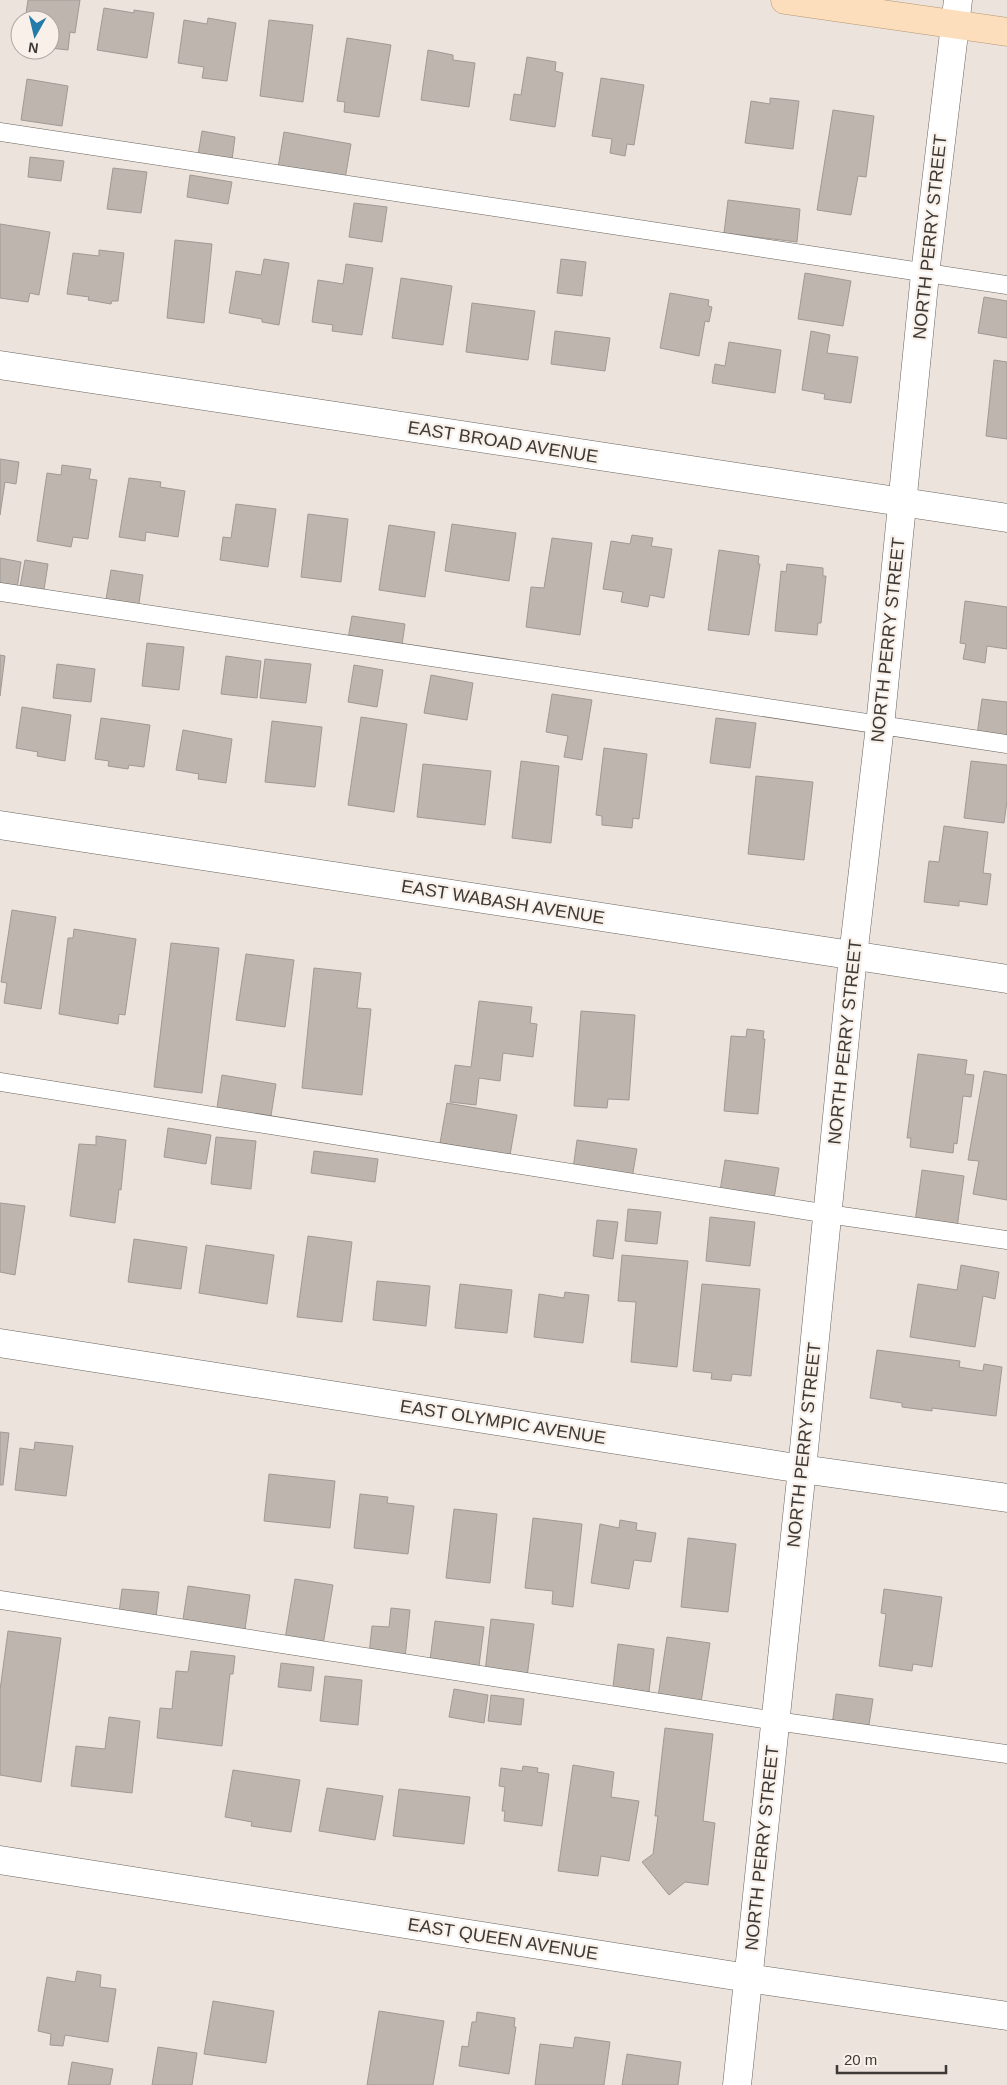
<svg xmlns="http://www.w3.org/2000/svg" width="1007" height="2085" font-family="Helvetica,sans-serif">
<rect width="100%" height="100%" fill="#ebe3dc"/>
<g fill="#bdb5ae" stroke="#a19993">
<polygon points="28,0 80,0 75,33 70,32 68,50 50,48 50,20 25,20"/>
<polygon points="104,8 134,13 134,10 154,13 147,58 97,50"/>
<polygon points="208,18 236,23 227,81 202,78 204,67 178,63 184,20 207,24"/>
<polygon points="269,20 313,25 303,102 260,96"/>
<polygon points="347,38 391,45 379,117 344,112 345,102 337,101"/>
<polygon points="21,50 45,50 44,55 20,52"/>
<polygon points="428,50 453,55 453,60 475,63 469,107 421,100"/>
<polygon points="527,57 556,62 555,71 563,73 555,127 510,120 514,94 521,95"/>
<polygon points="601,78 644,85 634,145 627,144 625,156 610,153 612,139 592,136"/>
<polygon points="27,79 68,86 62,126 21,120"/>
<polygon points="770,98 799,101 793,149 745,143 751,101 770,104"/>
<polygon points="833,110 874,116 866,177 858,176 851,215 817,210"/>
<polygon points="202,131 235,137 232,160 198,155"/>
<polygon points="284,132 351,144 345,179 278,168"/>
<polygon points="30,157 64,161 61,181 28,177"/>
<polygon points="113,168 147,172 141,213 107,209"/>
<polygon points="190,175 232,182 228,204 187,197"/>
<polygon points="728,200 800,209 797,242 724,233"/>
<polygon points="354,203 387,207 382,242 349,237"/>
<polygon points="0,224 50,232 39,295 30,293 28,302 0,298"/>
<polygon points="175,240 212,244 204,323 167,318"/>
<polygon points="99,250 124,253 118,301 112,301 111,304 88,300 89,297 67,294 73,253 99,256"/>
<polygon points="264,259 289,263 279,325 262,322 262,319 229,313 236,271 261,275"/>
<polygon points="561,259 586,262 582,296 557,293"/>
<polygon points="346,264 373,268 362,335 332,331 333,325 312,322 318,280 343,284"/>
<polygon points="805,273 851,281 843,326 798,319"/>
<polygon points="401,278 452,286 443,345 392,338"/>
<polygon points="670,293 709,300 708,306 712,307 709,322 705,321 699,356 660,348"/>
<polygon points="984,297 1007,301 1007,338 978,333"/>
<polygon points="472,303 535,311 528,360 466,352"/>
<polygon points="555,331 610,338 605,371 551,364"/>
<polygon points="811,331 830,335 827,353 858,357 851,403 824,399 825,394 802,390"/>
<polygon points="729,342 781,350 775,393 712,383 715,364 725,366"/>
<polygon points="994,360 1007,362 1007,439 986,436"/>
<polygon points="0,459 19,462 16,484 5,482 0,515"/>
<polygon points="62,465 91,469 89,479 97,480 88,539 73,537 71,547 37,541 47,473 61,475"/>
<polygon points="129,478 161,482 160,487 185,491 178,537 146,532 145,541 119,537"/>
<polygon points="236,504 276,509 268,567 220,560 223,537 231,538"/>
<polygon points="308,514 348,519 341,582 301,577"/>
<polygon points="452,524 516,533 509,581 445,571"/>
<polygon points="389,525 435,532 425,597 379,590"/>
<polygon points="632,535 653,538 651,546 672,549 664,598 650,595 648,607 621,602 623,592 603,589 611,541 630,544"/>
<polygon points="552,538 592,543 580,635 526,627 531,587 544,588"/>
<polygon points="719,550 759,556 758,564 760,564 749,635 708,630"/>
<polygon points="0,558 21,562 17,589 0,586"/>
<polygon points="25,560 48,564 43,596 19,592"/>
<polygon points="787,564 823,568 823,576 826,576 821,623 818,623 817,635 775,631 781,571 786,572"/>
<polygon points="111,570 143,575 138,610 105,605"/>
<polygon points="965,601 1007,607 1007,649 987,646 985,663 963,659 966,644 960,643"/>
<polygon points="352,616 405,624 401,652 347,644"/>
<polygon points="147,643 184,647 179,690 142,686"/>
<polygon points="0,655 5,656 0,696"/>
<polygon points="226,656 261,661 257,698 221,694"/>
<polygon points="265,659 311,664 306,703 260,698"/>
<polygon points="57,664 95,669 91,702 53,698"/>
<polygon points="354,665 383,670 377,707 348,702"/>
<polygon points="431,675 473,683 467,720 424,713"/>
<polygon points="552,694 592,700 582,760 564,757 568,736 546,732"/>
<polygon points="982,699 1007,702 1007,739 977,735"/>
<polygon points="22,707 71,715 65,761 37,756 38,752 16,748"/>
<polygon points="361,717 407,724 394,812 348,805"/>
<polygon points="101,718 150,725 144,767 129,765 128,769 108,766 109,761 95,759"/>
<polygon points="716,718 756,723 750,768 710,763"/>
<polygon points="272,721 322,727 315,787 265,782"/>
<polygon points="183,730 232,739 226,783 198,779 199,774 176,770"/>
<polygon points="604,748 647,754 639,819 633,818 632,828 602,825 602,816 596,815"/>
<polygon points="521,761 559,766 551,843 512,838"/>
<polygon points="971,761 1007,765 1007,801 1004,823 964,818"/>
<polygon points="423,764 491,771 485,825 417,817"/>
<polygon points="756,776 813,782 804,860 748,854"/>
<polygon points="944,826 988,832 983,873 991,874 987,905 959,901 959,906 924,902 929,861 939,862"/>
<polygon points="12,910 56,917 41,1009 4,1003 7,983 1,982"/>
<polygon points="74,929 136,939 125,1015 119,1014 118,1024 59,1014 68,938 73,938"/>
<polygon points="171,943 219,948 202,1093 154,1087"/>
<polygon points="246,954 294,960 285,1027 236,1020"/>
<polygon points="314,968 361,973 357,1008 371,1009 362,1095 302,1088"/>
<polygon points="479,1001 532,1007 530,1023 537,1024 533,1057 503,1053 500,1081 479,1078 476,1105 450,1102 455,1065 471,1067"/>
<polygon points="581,1011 635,1015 629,1100 608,1099 607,1108 574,1106"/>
<polygon points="747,1029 764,1031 763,1039 765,1039 758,1114 724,1111 731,1036 746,1037"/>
<polygon points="918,1054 967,1060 965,1074 974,1075 971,1097 963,1096 957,1144 954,1143 953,1153 910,1147 911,1138 907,1138"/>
<polygon points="984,1071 1007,1075 1007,1200 973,1194 979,1161 968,1160"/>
<polygon points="222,1075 276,1084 270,1122 216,1114"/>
<polygon points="447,1103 517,1115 510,1155 440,1143"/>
<polygon points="168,1128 211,1135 206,1164 164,1157"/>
<polygon points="96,1136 126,1140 121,1190 119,1189 115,1223 70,1216 79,1144 96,1145"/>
<polygon points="216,1137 256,1141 251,1189 211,1184"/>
<polygon points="577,1140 637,1149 632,1178 573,1169"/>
<polygon points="314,1151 378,1159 375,1182 311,1173"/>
<polygon points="725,1160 779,1168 774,1199 720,1191"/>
<polygon points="922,1170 964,1176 957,1228 915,1222"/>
<polygon points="0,1203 25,1206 15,1275 0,1272"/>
<polygon points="628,1209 661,1212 657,1244 625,1241"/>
<polygon points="710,1217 755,1222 750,1266 706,1261"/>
<polygon points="597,1220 618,1222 613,1259 593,1256"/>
<polygon points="308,1236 352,1242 342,1322 297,1317"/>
<polygon points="134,1239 187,1247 181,1289 128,1282"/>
<polygon points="206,1245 274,1255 267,1304 199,1293"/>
<polygon points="622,1255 688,1261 677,1367 631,1362 636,1302 618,1301"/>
<polygon points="961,1265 999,1272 995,1299 983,1296 975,1347 910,1337 918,1284 957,1290"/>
<polygon points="377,1281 430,1286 426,1326 373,1320"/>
<polygon points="460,1284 512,1290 507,1333 455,1328"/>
<polygon points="702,1284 760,1289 751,1376 732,1374 731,1381 711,1379 712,1373 693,1371"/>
<polygon points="565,1292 589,1295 583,1343 534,1337 539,1294 564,1298"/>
<polygon points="877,1350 960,1361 959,1367 983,1371 984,1364 1002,1367 996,1416 932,1408 932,1411 902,1407 902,1403 870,1398"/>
<polygon points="0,1432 9,1433 3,1485 0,1485"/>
<polygon points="35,1442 73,1446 66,1496 15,1490 20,1448 34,1450"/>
<polygon points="269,1474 335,1481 330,1528 264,1521"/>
<polygon points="360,1494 388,1497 387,1503 414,1506 408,1554 354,1548"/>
<polygon points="454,1509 497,1514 490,1583 446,1578"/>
<polygon points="533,1518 582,1524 573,1607 552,1604 553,1591 525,1588"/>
<polygon points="620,1520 637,1523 636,1530 656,1533 651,1562 634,1560 629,1589 591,1583 600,1524 619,1528"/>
<polygon points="688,1538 736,1544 728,1612 681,1607"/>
<polygon points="295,1579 333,1585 323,1645 285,1639"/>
<polygon points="188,1586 250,1595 244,1636 182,1626"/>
<polygon points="122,1589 159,1592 156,1617 119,1613"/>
<polygon points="884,1589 942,1597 932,1667 913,1664 912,1671 879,1666 886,1614 881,1613"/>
<polygon points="391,1608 410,1610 405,1658 369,1654 372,1626 389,1627"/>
<polygon points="491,1619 534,1624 527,1677 485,1672"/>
<polygon points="435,1621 484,1627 479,1666 430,1660"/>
<polygon points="8,1631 61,1638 41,1782 0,1775 0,1690"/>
<polygon points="667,1637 710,1643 701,1703 658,1697"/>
<polygon points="618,1644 654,1649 649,1692 613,1687"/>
<polygon points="191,1651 235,1656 233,1674 230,1674 222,1746 157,1738 160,1708 172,1709 176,1671 188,1672"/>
<polygon points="281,1663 314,1667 311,1691 278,1687"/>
<polygon points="325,1676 362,1680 358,1725 320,1721"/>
<polygon points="454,1689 488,1695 484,1723 449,1717"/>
<polygon points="836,1694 873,1699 868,1731 832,1726"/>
<polygon points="491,1695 524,1699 521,1725 488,1721"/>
<polygon points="109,1717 140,1721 132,1793 71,1786 76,1746 105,1749"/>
<polygon points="665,1728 713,1734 703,1821 715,1823 708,1885 685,1882 669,1895 642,1862 653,1854 658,1816 655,1816"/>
<polygon points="573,1765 614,1772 611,1797 639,1801 629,1861 601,1856 598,1876 558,1871"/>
<polygon points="523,1766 538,1768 537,1772 549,1774 542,1826 504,1821 505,1811 502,1811 505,1787 499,1786 501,1768 522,1771"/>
<polygon points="233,1770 300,1780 291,1832 251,1826 252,1822 225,1817"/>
<polygon points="327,1788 383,1796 375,1840 319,1831"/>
<polygon points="399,1789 470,1797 464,1844 393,1836"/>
<polygon points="77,1971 101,1975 100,1987 116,1989 108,2042 65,2035 63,2046 50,2045 51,2034 38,2031 47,1977 75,1982"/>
<polygon points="213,2001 274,2011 266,2063 204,2054"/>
<polygon points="379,2011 444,2021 433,2085 367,2085"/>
<polygon points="477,2012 515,2018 514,2027 516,2027 509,2074 459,2066 462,2046 468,2047 472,2022 476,2022"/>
<polygon points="575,2037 610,2042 604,2085 535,2085 540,2044 573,2048"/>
<polygon points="158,2047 197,2053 192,2085 152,2085"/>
<polygon points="627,2054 681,2062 678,2085 622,2085"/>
<polygon points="72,2062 113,2069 110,2085 68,2085"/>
</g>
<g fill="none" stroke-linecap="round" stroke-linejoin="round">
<g stroke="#6a635d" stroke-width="19">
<g id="service">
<polyline points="0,132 1007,285"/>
<polyline points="0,592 1007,744"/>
<polyline points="0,1082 828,1214 1007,1240"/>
<polyline points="0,1600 776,1721 1007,1754"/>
</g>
</g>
<g stroke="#6a635d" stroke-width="29">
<g id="minor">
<polyline points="0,365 1007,518"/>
<polyline points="0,825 1007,979"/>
<polyline points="0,1343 802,1469 1007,1498"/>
<polyline points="0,1860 748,1978 1007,2016"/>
<polyline points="737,2085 802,1469 853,956 880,726 925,274 955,25"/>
</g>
</g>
<g stroke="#6a635d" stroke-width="29">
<polyline id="tertiary" points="955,25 958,0"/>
</g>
<g stroke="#b89670" stroke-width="29">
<polyline id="primary" points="785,0 1007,32"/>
</g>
<use href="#service" stroke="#fff" stroke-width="18"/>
<use href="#minor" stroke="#fff" stroke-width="28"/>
<use href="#tertiary" stroke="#fff" stroke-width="28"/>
<use href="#primary" stroke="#fcdebc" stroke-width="28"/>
</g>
<g text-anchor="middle" stroke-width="4.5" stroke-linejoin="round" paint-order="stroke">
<g font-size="18" fill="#3c3936" stroke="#f8f0e9">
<text transform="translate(930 237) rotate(-84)" y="6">NORTH PERRY STREET</text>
<text transform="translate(503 442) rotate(9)" y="6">EAST BROAD AVENUE</text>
<text transform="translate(888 640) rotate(-84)" y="6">NORTH PERRY STREET</text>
<text transform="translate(503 902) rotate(9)" y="6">EAST WABASH AVENUE</text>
<text transform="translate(845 1042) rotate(-84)" y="6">NORTH PERRY STREET</text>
<text transform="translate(503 1422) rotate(9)" y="6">EAST OLYMPIC AVENUE</text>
<text transform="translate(804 1445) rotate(-84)" y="6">NORTH PERRY STREET</text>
<text transform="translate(762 1848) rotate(-84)" y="6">NORTH PERRY STREET</text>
<text transform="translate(503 1939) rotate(9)" y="6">EAST QUEEN AVENUE</text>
</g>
</g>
<g transform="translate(35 35) rotate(188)"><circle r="24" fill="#f8f0e9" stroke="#ada7a1"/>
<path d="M0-4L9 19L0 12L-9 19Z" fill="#237baa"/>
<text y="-8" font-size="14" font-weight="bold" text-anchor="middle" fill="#3c3936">N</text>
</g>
<path d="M837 2065v8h109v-8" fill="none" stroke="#3c3936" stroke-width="2.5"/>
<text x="844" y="2065" font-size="15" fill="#3c3936" stroke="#f8f0e9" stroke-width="4" paint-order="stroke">20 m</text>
</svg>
